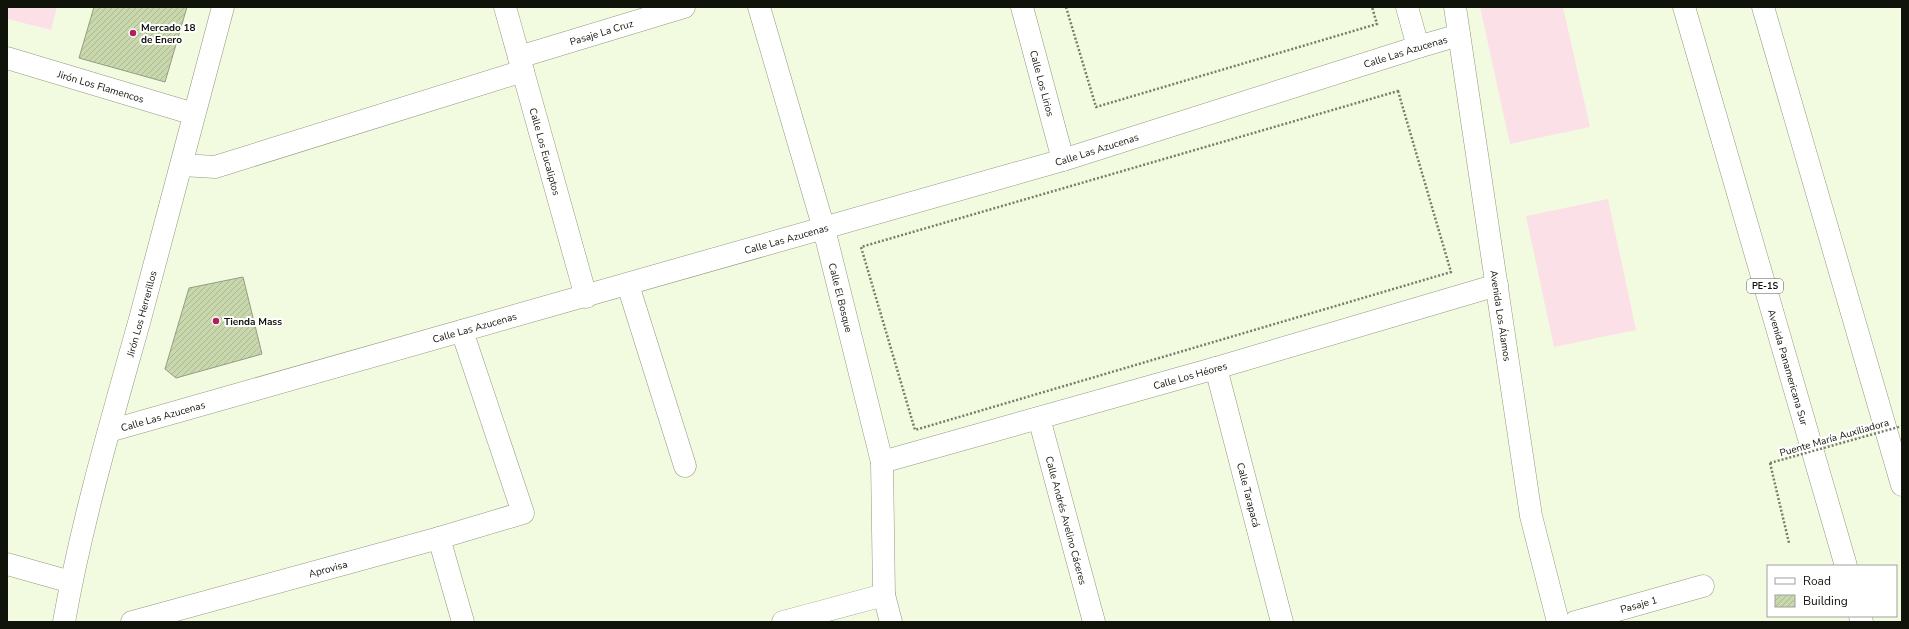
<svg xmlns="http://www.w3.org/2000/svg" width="1909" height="629" font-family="'Nunito Sans',sans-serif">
<defs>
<pattern id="building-hatch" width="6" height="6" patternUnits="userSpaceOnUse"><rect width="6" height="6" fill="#c9d8ac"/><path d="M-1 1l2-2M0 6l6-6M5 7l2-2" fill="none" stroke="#acb893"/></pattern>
</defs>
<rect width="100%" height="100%" fill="#f2fbe0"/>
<g fill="#fce0e7">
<polygon points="7,7 57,7 51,30 7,19"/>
<polygon points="1480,7 1563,7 1590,127 1510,144"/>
<polygon points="1608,199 1636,330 1554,347 1526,216"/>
</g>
<g fill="url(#building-hatch)" stroke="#949d83">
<polygon points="94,7 187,7 165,82 79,58"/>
<polygon points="243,277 262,354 176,378 165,369 189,288"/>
</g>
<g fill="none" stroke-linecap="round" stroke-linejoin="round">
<g stroke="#909980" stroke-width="23">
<g id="street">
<path id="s1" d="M505,7L586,297"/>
<path id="s2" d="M759,7L824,229L882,462L884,595L891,622"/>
<path id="s3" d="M1022,7L1063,160"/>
<polyline points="1407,7 1418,47"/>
<path id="s4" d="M519,57L684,7"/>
<path id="s5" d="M7,58L194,114"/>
<polyline points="182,165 215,167 523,71"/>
<polyline points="628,285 685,466"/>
<path id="s6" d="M1216,368L1282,622"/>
<path id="s7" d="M1039,418L1094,622"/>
<path id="s8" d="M109,431L1063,160L1418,47L1459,35"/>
<path id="s9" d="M882,462L1216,368L1497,285"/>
<polyline points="439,538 463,622"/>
<polyline points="7,564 71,582"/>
<path id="s10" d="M64,622C82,520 112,419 140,319C168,215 195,111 223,7"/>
<path id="s11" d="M132,622L439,538L523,513L462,331"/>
<polyline points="783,622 884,595"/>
<path id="s12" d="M1575,622L1703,586"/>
</g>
</g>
<g stroke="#909980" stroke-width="23">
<g id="secondary">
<path id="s13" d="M1455,7L1531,516L1558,622"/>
</g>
</g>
<g stroke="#909980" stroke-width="23">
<g id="highway">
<path id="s14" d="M1684,7L1846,566"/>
<polyline points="1763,7 1902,485"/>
<polyline points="1860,616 1862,622"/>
</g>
</g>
<g stroke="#777d6b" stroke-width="2.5" stroke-dasharray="2 2" stroke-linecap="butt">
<polyline points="1066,7 1096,107 1377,24 1372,7"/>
<polygon points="1398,91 1451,272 915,430 861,247"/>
<polyline points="1770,463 1789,543"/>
</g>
<use href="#street" stroke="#fff" stroke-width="22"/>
<use href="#secondary" stroke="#fff" stroke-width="22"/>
<use href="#highway" stroke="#fff" stroke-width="22"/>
<polyline stroke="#777d6b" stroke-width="2.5" stroke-dasharray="2 2" stroke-linecap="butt" points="1770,463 1902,426"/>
</g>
<g fill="#ae215b" stroke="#fff" stroke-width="1.5">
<circle cx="133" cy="33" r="4"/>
<circle cx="216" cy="321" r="4"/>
</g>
<g text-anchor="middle" stroke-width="4" stroke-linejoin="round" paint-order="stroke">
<rect fill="#fff" stroke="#585a53" stroke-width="1" x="1747" y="279" width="36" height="14" rx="3"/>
<g font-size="9" font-weight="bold" fill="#101309">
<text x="1765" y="289">PE-1S</text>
</g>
<g font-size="10" font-weight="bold" fill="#101309" stroke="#fff" text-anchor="start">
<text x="141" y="31">Mercado 18<tspan x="141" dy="12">de Enero</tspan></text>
<text x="224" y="325">Tienda Mass</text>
</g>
<g font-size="10" fill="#101309" stroke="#fff">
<text dy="4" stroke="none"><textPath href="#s4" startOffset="86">Pasaje La Cruz</textPath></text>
<text dy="4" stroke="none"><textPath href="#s8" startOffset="1351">Calle Las Azucenas</textPath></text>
<text dy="4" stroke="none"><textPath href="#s3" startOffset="79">Calle Los Lirios</textPath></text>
<text dy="4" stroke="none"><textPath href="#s5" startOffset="98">Jirón Los Flamencos</textPath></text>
<text dy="4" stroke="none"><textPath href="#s8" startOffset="1027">Calle Las Azucenas</textPath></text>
<text dy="4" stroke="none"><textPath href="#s1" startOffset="150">Calle Los Eucaliptos</textPath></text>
<text dy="4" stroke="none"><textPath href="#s8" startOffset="704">Calle Las Azucenas</textPath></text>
<text dy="4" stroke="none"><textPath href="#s2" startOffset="302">Calle El Bosque</textPath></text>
<text dy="4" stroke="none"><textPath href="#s10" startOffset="318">Jirón Los Herrerillos</textPath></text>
<text dy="4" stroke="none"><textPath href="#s13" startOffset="312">Avenida Los Álamos</textPath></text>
<text dy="4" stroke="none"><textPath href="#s8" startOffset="380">Calle Las Azucenas</textPath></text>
<text dy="4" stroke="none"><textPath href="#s14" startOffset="375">Avenida Panamericana Sur</textPath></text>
<text dy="4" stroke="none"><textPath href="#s9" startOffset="320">Calle Los Héores</textPath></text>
<text dy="4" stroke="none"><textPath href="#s8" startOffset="56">Calle Las Azucenas</textPath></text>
<text transform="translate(1834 437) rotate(-16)" y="4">Puente María Auxiliadora</text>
<text dy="4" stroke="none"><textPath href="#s6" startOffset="131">Calle Tarapacá</textPath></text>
<text dy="4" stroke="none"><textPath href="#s7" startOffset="106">Calle Andrés Avelino Cáceres</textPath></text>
<text dy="4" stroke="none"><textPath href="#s11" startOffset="203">Aprovisa</textPath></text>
<text dy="4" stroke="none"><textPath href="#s12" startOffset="66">Pasaje 1</textPath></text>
</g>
</g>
<rect width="1909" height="629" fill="none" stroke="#101309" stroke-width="16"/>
<rect x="1767" y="565" width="130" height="52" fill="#ffffff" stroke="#9fa19d"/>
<rect x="1775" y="578" width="20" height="6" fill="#ffffff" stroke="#9fa19d"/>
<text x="1803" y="585" font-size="12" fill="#101309">Road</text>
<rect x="1775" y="595" width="20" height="12" fill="url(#building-hatch)" stroke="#9fa19d"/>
<text x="1803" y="605" font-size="12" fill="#101309">Building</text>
</svg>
